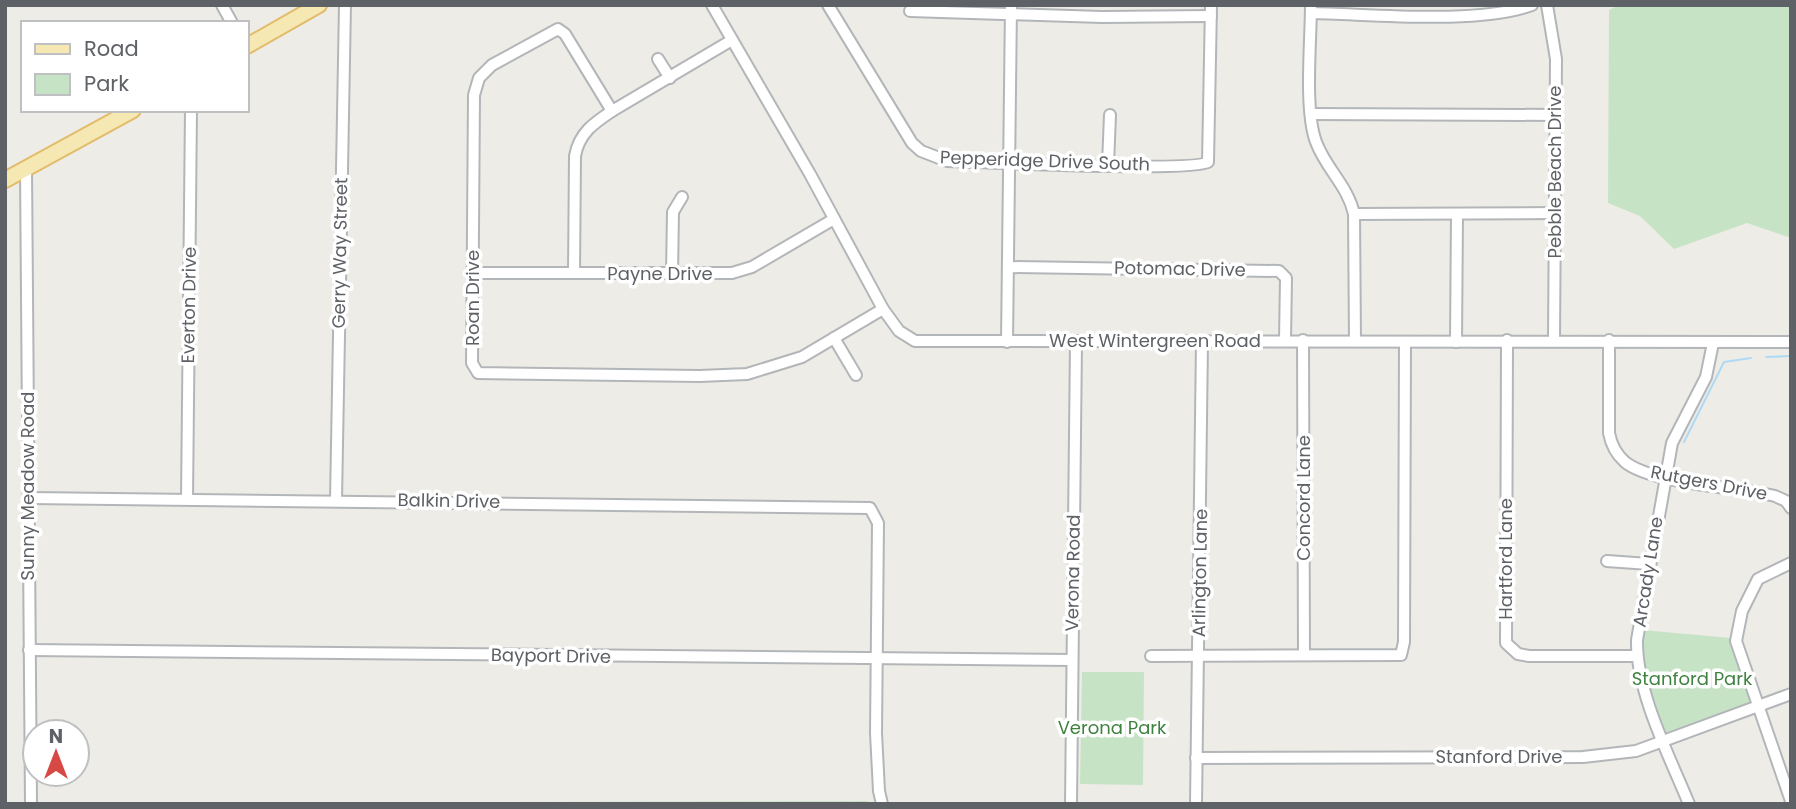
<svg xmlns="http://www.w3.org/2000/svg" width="1796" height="809" font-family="Poppins,sans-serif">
<rect width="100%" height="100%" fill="#eeece6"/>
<g fill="#c7e3c6">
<polygon points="1619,5 1788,5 1791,11 1791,238 1747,223 1674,249 1640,216 1608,203 1609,10"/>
<polygon points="1642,630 1731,638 1751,704 1666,735 1642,665"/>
<polygon points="1082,672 1144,672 1143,785 1080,784"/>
<polygon points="868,801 869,804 94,804 94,803"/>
</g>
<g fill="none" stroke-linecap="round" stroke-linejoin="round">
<g stroke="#afdaf6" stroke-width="2">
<polyline points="1766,357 1791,356"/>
<polyline points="1684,442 1724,362 1751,358"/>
</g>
<g stroke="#b3b6b9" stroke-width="14">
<g id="minor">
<polyline points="222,5 232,23"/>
<polyline points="712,5 810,174 883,309 899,331 915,341 1791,342"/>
<path d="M828,5L912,143L921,151L947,161C980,162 1195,172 1208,162L1211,5"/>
<path d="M1311,5C1311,41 1304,110 1316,142C1326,169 1348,186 1354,214L1355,341"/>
<polyline points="1547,5 1556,59 1554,340"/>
<polyline points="910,11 1102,17 1211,16"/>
<path d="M1311,13C1372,14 1476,25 1532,5"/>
<polyline points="658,59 670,78"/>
<polyline points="612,111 565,34 558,29 492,65 479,78 474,95 472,363 478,373 700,376 747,374 802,357 883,309"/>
<polyline points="1311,114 1556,115"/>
<polyline points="1108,165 1110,115"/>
<polyline points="26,168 31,804"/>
<polyline points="1354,214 1555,213"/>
<polyline points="1008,267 1279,271 1286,278 1285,340"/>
<polyline points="473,273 732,273 752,267 834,219"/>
<path d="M574,273L575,156C579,133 594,123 612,111L732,40"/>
<polyline points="672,275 673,212 682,197"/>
<polyline points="834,338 856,375"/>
<polyline points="1303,340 1304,655"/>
<polyline points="1507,340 1506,643 1518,654 1529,656 1637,656"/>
<path d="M1609,340V433C1611,444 1616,454 1625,462C1652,484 1739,487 1775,496L1786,501L1791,508"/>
<polyline points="1007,342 1011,5"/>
<polyline points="1456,342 1457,214"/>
<polyline points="29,498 870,508 878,523 876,733 879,791 882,804"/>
<polyline points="187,499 191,110"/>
<polyline points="336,500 345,5"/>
<polyline points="1607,561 1649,564"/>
<polyline points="1791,563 1758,579 1742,611 1736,641 1791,801"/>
<polyline points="29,650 1072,660"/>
<polyline points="1151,656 1401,655 1404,642 1405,342"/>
<polyline points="1196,758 1583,757 1636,751 1791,694"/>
<polyline points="1071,804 1076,342"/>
<polyline points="1196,804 1202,342"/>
<path d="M1689,804C1669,755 1636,692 1637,640L1672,443L1706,377L1713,343"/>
</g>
</g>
<g stroke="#e2bc6b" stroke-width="18">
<g id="major">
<polyline points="247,46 319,5"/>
<polyline points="5,180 133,110"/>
</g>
</g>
<use href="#minor" stroke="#fff" stroke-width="10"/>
<use href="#major" stroke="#f6e8b3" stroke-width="14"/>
</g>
<g text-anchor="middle" stroke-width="7" stroke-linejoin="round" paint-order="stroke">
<g font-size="18" fill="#5e6165" stroke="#fff">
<text transform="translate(1045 161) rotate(2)" y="6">Pepperidge Drive South</text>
<text transform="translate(1555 172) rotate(-90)" y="6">Pebble Beach Drive</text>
<text transform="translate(340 253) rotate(-89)" y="6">Gerry Way Street</text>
<text transform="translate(1180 269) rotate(1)" y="6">Potomac Drive</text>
<text x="660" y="280">Payne Drive</text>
<text transform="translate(473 298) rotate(-90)" y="6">Roan Drive</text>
<text transform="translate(189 305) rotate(-89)" y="6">Everton Drive</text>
<text x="1155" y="347">West Wintergreen Road</text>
<text transform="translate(1709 483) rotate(11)" y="6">Rutgers Drive</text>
<text transform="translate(28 486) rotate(-90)" y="6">Sunny Meadow Road</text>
<text transform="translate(1304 498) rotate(-90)" y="6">Concord Lane</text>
<text transform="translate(449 501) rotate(1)" y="6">Balkin Drive</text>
<text transform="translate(1506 559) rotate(-90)" y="6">Hartford Lane</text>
<text transform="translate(1648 572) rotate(-81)" y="6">Arcady Lane</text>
<text transform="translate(1073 573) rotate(-89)" y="6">Verona Road</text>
<text transform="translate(1200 573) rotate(-89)" y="6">Arlington Lane</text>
<text transform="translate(551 656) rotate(1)" y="6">Bayport Drive</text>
<text x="1499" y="763">Stanford Drive</text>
</g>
<g font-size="18" fill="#3f8240" stroke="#fff">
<text x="1692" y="685">Stanford Park</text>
<text x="1112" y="734">Verona Park</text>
</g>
</g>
<rect width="1796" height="809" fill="none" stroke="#5e6165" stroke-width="14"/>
<rect x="21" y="21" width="228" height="91" fill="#ffffff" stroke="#bfc0c1" stroke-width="2"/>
<rect x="35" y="44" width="35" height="10" fill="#f6e8b3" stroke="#bfc0c1" stroke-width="2"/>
<text x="84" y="56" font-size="21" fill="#5e6165">Road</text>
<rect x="35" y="74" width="35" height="21" fill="#c7e3c6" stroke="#bfc0c1" stroke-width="2"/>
<text x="84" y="91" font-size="21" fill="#5e6165">Park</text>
<g transform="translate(56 753)"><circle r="33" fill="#ffffff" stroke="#bfc0c1" stroke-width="2"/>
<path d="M0-5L12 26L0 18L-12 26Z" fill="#d74944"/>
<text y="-10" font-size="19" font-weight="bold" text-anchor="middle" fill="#5e6165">N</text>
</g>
</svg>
